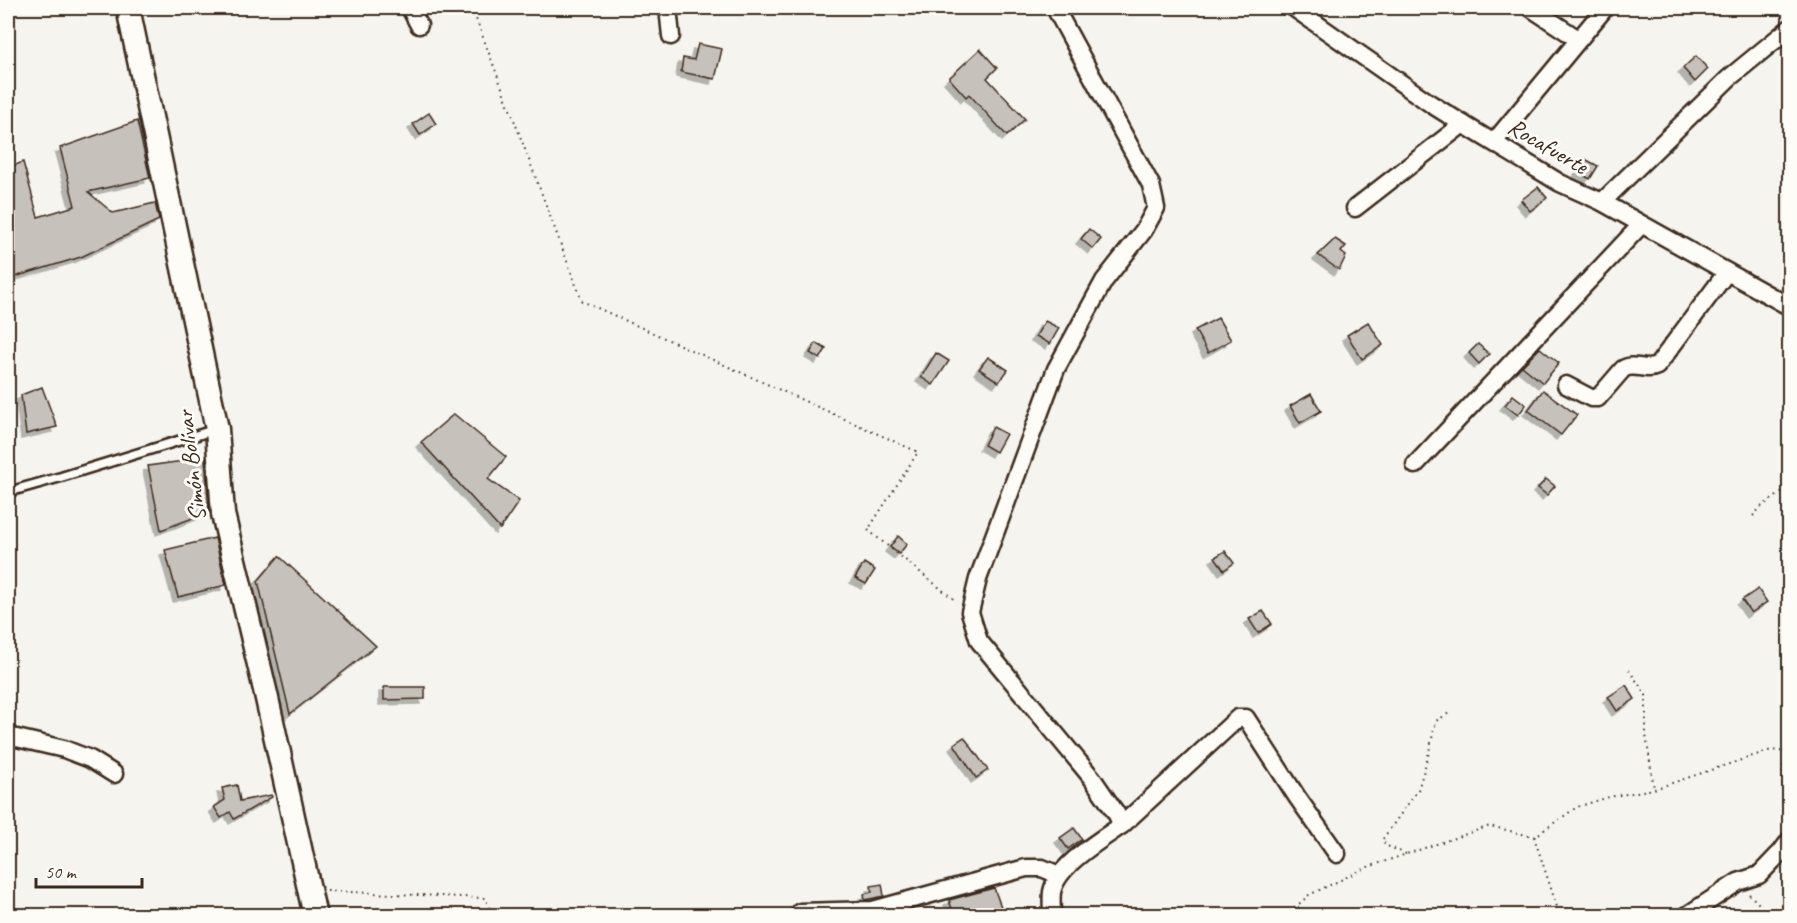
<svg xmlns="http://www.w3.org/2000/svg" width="1797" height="923" font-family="Caveat,sans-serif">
<defs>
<filter id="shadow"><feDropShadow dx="-5" dy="5" stdDeviation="0" flood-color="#0004"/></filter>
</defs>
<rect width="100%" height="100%" fill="#f5f4ee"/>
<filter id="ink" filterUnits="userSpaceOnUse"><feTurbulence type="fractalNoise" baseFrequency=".0167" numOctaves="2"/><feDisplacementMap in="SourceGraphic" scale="12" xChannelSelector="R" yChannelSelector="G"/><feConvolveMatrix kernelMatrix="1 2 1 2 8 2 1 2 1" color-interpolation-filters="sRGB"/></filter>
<g filter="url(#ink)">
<g fill="#c7c1bb" stroke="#3b2a1e" stroke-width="1.5" filter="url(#shadow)">
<polygon points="698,44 722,49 715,79 681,72 683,58 694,60"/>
<polygon points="980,49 997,68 987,78 1025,119 1007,136 969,94 966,97 949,78"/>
<polygon points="1696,56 1708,69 1695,82 1683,68"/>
<polygon points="429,113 436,124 420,135 413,124"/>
<polygon points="137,121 150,178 88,192 113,213 155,203 159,220 81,257 8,279 8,168 23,162 38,217 75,206 60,148"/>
<polygon points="1585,159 1598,166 1590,179 1578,172"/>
<polygon points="1538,187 1547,198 1530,211 1521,200"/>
<polygon points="1089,229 1101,239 1093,249 1081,239"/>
<polygon points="1335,239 1346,246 1341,252 1346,256 1339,270 1318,255"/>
<polygon points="1218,318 1231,340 1208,353 1195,330"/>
<polygon points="1045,321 1059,328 1050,344 1036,336"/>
<polygon points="1368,322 1383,345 1362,359 1347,335"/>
<polygon points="816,343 826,349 820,359 810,353"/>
<polygon points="1478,344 1489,354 1479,364 1469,353"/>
<polygon points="1540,348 1559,363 1543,383 1522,366"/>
<polygon points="936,353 949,361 933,385 921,377"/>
<polygon points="988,357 1008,370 999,382 979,369"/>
<polygon points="42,387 57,427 26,434 21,395"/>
<polygon points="1543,390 1577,415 1561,435 1528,410"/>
<polygon points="1311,394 1321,411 1300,423 1290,406"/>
<polygon points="1513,395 1526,405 1518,415 1505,405"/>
<polygon points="454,414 506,457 488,479 519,501 500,529 421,442"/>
<polygon points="993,427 1006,434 996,452 984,445"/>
<polygon points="205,458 209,512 161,530 148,466"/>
<polygon points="1546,479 1555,486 1547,495 1538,488"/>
<polygon points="898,536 907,544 899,554 890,547"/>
<polygon points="215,538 226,585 178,597 165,550"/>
<polygon points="1225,551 1234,563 1224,570 1215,557"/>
<polygon points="279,556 376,646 290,714 258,581"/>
<polygon points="864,563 875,570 866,584 855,578"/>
<polygon points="1758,589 1767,602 1751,613 1742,600"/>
<polygon points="1263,611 1272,624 1258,633 1249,619"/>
<polygon points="1626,685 1635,699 1617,711 1608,697"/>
<polygon points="384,687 425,687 425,699 384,700"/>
<polygon points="964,737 988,770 976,778 954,744"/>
<polygon points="237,785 240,801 271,795 272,797 234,819 230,812 221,818 214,807 225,800 222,788"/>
<polygon points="1074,828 1082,839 1068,849 1060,838"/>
<polygon points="882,884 884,896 865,900 864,894 872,892 871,886"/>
<polygon points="994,888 1004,915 954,915 949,900"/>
</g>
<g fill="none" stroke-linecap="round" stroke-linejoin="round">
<g stroke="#3b2a1e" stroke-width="13">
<polyline id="lane" points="8,492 61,477 217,429"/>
</g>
<g stroke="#3b2a1e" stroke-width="21">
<g id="street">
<polyline points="410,8 419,25"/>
<polyline points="668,8 671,36"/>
<polyline points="1294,8 1431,104 1463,124 1560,183 1602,202 1790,307"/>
<polyline points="1531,8 1578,39"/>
<polyline points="1494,142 1605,8"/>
<polyline points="1602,202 1729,78 1790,28"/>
<polyline points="1355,208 1463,124"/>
<path d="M1566,385L1591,398H1598L1623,369C1634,362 1645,372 1657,366L1727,272"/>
<polyline points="1415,465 1641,225"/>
<polyline points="8,736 64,749 90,759 114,774"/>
<polyline points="1122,825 1238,718 1246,718 1297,797 1337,854"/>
<polyline points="800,912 873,910 1026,868 1042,868 1059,875"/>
<path d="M1052,916C1052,908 1051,899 1052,892C1057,865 1101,840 1122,825L1116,813L1092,778L979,641L970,612L978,579L1056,369L1104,281L1144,230L1156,208L1151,185L1055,8"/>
<polyline points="1686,916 1738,882 1759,875 1781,852 1790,840"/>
</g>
</g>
<g stroke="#3b2a1e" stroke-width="27">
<polyline id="secondary" points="128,8 217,429 223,514 266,694 315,916"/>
</g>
<g stroke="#3b2a1e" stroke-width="2" stroke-dasharray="1.5 4.5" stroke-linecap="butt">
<polyline points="472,8 582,301 918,452 868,530 956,601"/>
<polyline points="1753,516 1762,506 1790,487"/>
<polyline points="1629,670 1646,695 1646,735 1654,789"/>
<path d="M1785,827C1785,801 1779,777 1786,752"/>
<polyline points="1534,837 1577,807 1609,797 1654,789 1771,750 1787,752 1790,749"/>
<polyline points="1406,854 1387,846 1382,840 1418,790 1427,760 1436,721 1449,713"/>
<polyline points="327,891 485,898 493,916"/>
<polyline points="1749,894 1771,916"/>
<polyline points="1286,916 1309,895 1368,867 1490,826 1534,837 1560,916"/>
<polyline points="1447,916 1447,915"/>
</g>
<use href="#lane" stroke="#fdfcf7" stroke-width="8"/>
<use href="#street" stroke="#fdfcf7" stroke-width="16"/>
<use href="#secondary" stroke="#fdfcf7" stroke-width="22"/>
</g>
</g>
<g text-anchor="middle" stroke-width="6" stroke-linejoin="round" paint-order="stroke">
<g font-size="24" fill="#3b2a1e" stroke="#fdfcf7">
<text transform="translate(1548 146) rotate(30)" y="8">Rocafuerte</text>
<text transform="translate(191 466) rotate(-97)" y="8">Simón Bolívar</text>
</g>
</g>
<rect width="1797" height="923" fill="none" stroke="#fdfcf7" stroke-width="30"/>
<rect x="15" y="15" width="1767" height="893" fill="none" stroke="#3b2a1e" stroke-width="2" filter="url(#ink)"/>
<path d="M36 878v9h106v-9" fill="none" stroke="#3b2a1e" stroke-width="3"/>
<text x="45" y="878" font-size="18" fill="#3b2a1e" stroke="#fdfcf7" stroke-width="4.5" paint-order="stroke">50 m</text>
</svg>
